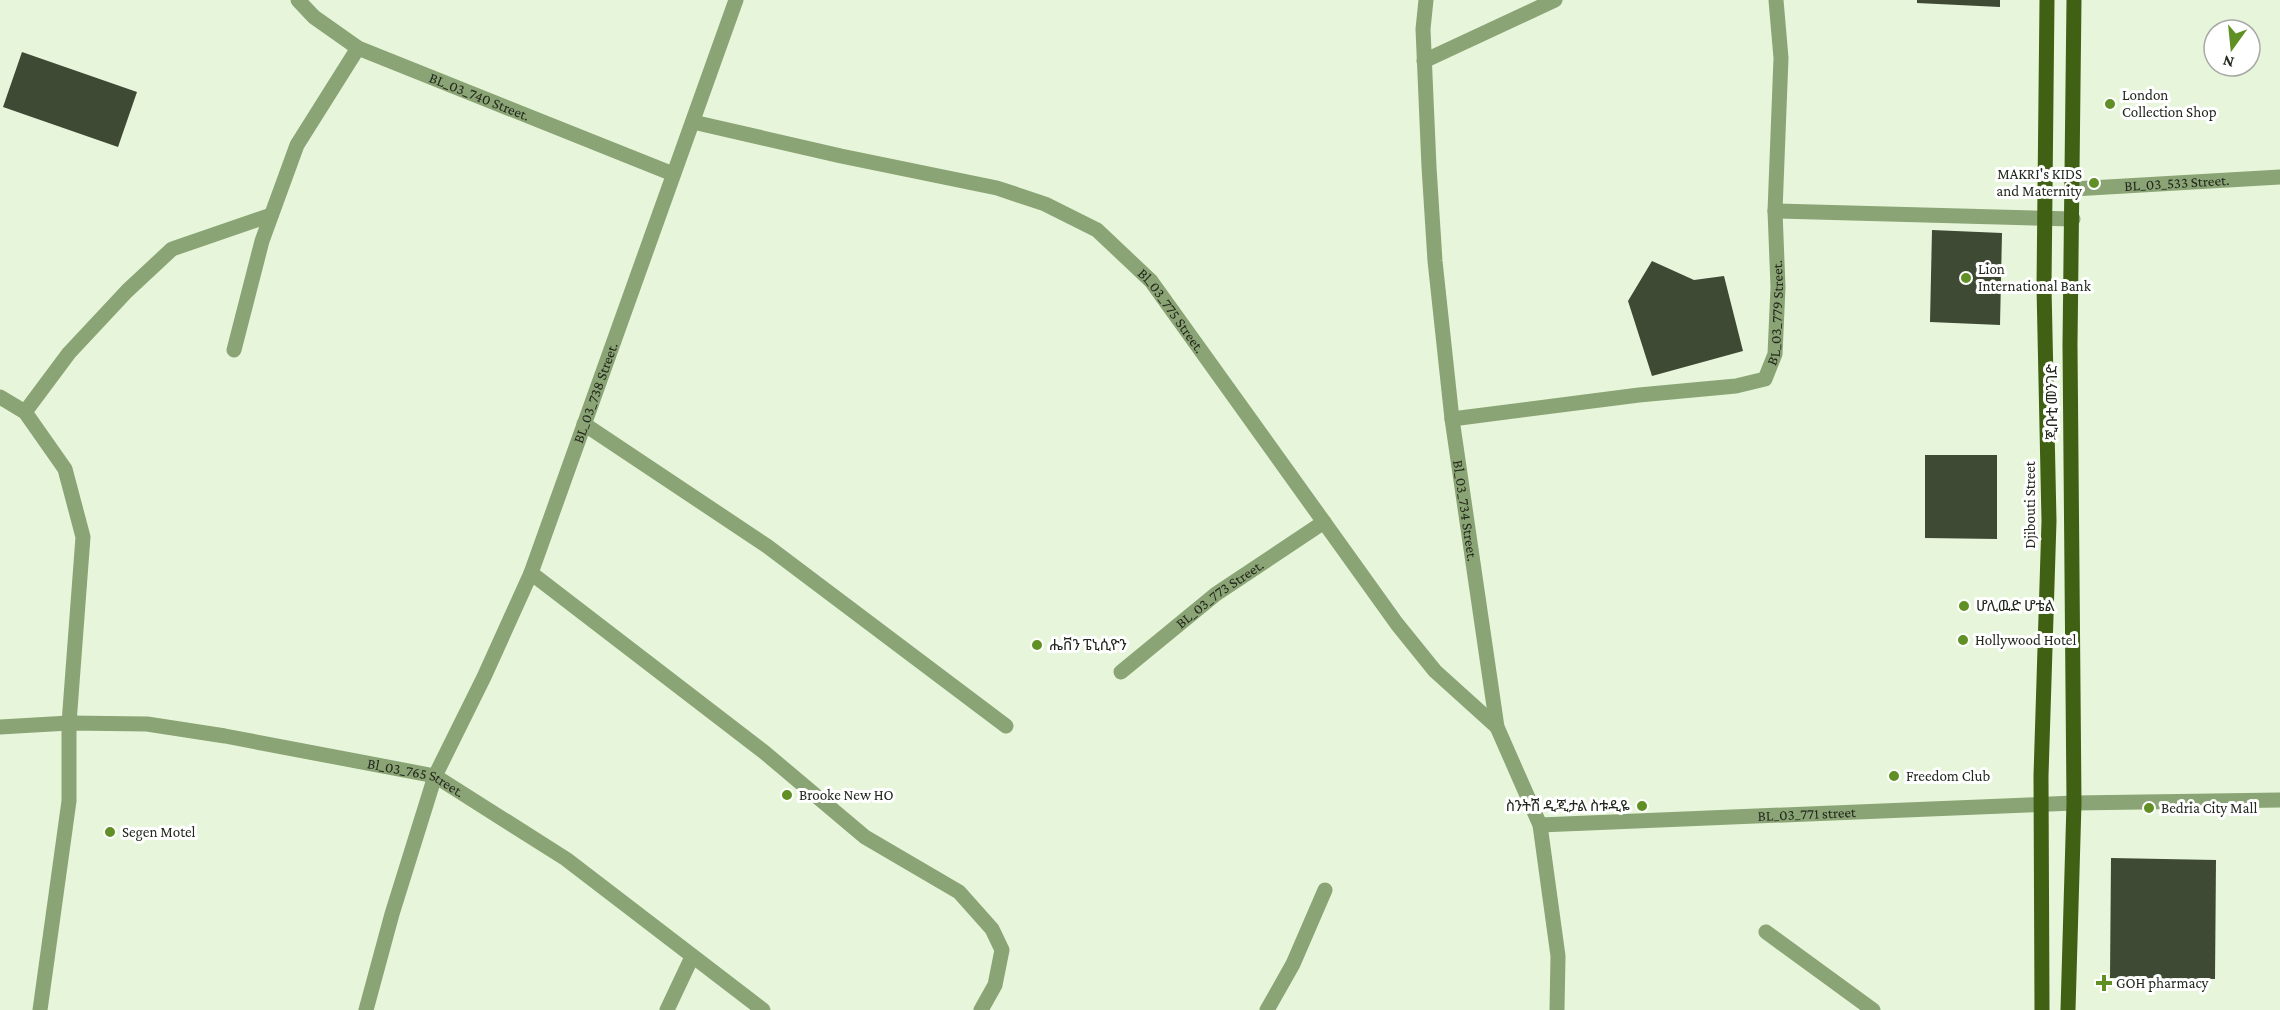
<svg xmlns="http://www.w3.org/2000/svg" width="2280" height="1010" font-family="'Crimson Pro','Noto Sans Ethiopic',serif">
<rect width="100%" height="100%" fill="#e7f6db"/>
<g fill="#3f4a35">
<polygon points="1917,0 2000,0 2000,7 1917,3"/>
<polygon points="22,52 137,92 118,147 3,107"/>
<polygon points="1932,230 2002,233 2000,325 1930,322"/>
<polygon points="1652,261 1694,280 1724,276 1743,351 1652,376 1628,301"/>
<polygon points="1925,455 1997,455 1997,539 1925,538"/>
<polygon points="2111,858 2216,860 2215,979 2110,978"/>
</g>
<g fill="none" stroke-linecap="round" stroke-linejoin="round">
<g stroke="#8ba475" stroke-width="15">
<polyline points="1766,932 1873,1010"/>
<polyline points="1267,1010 1293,964 1325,890"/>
</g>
<g stroke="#8ba475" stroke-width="15">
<path id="s1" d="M298,0L314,17L358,48L673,174"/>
<path id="s2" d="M1426,0L1423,29L1429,167L1435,261L1452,419L1497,727L1540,825L1558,956L1557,1010"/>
<polyline points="1424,61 1555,0"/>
<path id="s3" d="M693,122L841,156L997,188L1045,204L1097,230L1151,281L1397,624L1435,671L1497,727"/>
<path id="s4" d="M2073,189L2280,177"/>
<polyline points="1775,211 2073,219"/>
<polyline points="234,350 262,241 297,145 358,48"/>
<polyline points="0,397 25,412 65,469 83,537 69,723 69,801 40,1010"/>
<polyline points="25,412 69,353 127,291 172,249 271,215"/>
<path id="s5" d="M1452,419L1639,395L1736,386L1765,379L1775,354L1778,287L1775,211L1781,58L1776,0"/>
<polyline points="584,424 767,546 1006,726"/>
<polyline points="531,573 764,752 865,837 959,892 992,929 1002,950 995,985 981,1010"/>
<path id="s6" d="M1121,672L1216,594L1324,522"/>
<path id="s7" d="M1540,825L2074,803L2280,800"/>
<path id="s8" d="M366,1010L392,914L435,776L484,677L531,573L736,0"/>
<polyline points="667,1010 692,957"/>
</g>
<path stroke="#8ba475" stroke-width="15" id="s9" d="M0,727L69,723L147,724L225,736L435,776L566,859L763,1010"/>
<g stroke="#406114" stroke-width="15">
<polyline points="2042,1010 2041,776 2049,521 2044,287 2047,0"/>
<polyline points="2068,1010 2074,803 2070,345 2074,0"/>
</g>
</g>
<g fill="#608f24" stroke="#fff" stroke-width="2">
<circle cx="2110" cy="104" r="6"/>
<circle cx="2094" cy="183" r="6"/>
<circle cx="1966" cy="278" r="6"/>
<circle cx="1964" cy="606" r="6"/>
<circle cx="1963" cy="640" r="6"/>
<circle cx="1037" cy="645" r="6"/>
<circle cx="1894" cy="776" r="6"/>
<circle cx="787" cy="795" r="6"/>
<circle cx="1642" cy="806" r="6"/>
<circle cx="2149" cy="808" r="6"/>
<circle cx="110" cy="832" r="6"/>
<path d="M2101 974h6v6h6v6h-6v6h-6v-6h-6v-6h6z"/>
</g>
<g text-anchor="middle" stroke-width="6" stroke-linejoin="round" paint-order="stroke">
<g font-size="15" fill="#23281e" stroke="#fff" text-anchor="start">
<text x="2122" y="100">London<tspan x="2122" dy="17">Collection Shop</tspan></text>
<text x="2082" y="179" text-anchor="end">MAKRI's KIDS<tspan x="2082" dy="17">and Maternity</tspan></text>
<text x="1978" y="274">Lion<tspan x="1978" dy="17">International Bank</tspan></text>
<text x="1976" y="611">ሆሊዉድ ሆቴል</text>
<text x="1975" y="645">Hollywood Hotel</text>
<text x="1049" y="650">ሔቨን ፔኒሲዮን</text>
<text x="1906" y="781">Freedom Club</text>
<text x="799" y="800">Brooke New HO</text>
<text x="1630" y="811" text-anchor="end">ስንትሽ ዲጂታል ስቱዲዬ</text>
<text x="2161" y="813">Bedria City Mall</text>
<text x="122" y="837">Segen Motel</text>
<text x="2116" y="988">GOH pharmacy</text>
</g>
<g font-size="15" fill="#23281e" stroke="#fff">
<text dy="5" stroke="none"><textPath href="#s1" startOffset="208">BL_03_740 Street.</textPath></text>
<text dy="5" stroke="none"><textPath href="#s4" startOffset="104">BL_03_533 Street.</textPath></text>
<text dy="5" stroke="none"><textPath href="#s5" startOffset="384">BL_03_779 Street.</textPath></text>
<text dy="5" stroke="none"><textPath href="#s3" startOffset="530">Bl_03_775 Street.</textPath></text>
<text dy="5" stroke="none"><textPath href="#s8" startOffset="660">BL_03_738 Street.</textPath></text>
<text transform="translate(2052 402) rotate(-90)" y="5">ጂቡቲ መንገድ</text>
<text transform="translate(2030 505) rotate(-90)" y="5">Djibouti Street</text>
<text dy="5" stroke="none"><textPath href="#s2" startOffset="513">Bl_03_734 Street.</textPath></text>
<text dy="5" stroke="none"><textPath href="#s6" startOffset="126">BL_03_773 Street.</textPath></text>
<text dy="5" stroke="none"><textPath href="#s9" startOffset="422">Bl_03_765 Street.</textPath></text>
<text dy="5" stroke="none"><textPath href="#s7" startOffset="267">BL_03_771 street</textPath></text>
</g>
</g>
<g transform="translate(2232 48) rotate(195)"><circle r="28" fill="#ffffff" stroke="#a7a9a5" stroke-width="1.5"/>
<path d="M0-4.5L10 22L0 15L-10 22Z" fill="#608f24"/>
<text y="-9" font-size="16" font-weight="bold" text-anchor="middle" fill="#23281e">N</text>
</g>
</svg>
